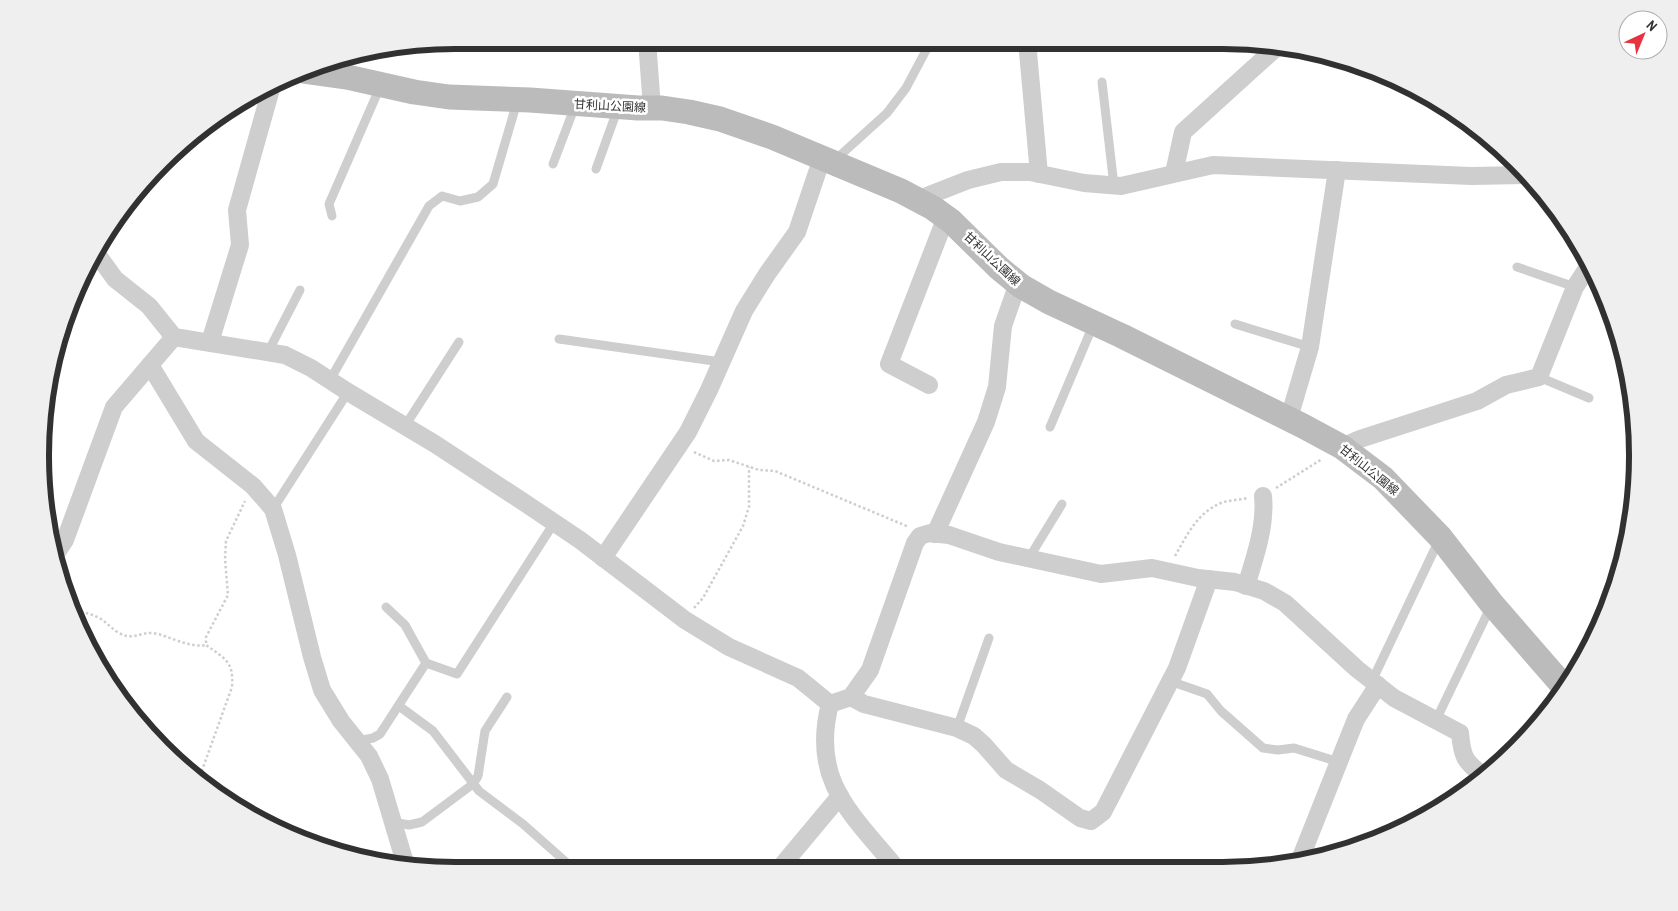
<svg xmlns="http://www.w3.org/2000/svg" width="1678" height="911" font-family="'Archivo Narrow','Noto Sans JP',sans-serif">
<rect width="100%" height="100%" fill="#fff"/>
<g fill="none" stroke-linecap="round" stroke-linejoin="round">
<g stroke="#cecece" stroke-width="2.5" stroke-dasharray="2.5 2.5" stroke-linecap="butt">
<polyline points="694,452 714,461 729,460 759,470 775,471 909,527"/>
<polyline points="1276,488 1322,459"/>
<path d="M1175,556C1187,535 1197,513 1221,503C1229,500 1239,500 1248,498"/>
<polyline points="694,608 703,598 743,526 749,507 749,467"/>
<path d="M71,611C82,612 91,613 101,619C107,623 112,629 119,633C133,641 140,632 153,633C171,636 187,648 206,645"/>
<path d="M200,776L232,687C234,661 225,659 206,645V637L228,595L225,559L226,541L245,501"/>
</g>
<g stroke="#cecece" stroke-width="9">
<polyline points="1102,82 1114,186"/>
<polyline points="835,160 887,113 906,88 931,41"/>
<polyline points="553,164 575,106"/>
<polyline points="596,169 618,108"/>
<polyline points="332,216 329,204 380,87"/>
<polyline points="1517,267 1575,287"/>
<polyline points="1235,324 1310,347"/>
<polyline points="559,339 721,362"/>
<polyline points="268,352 300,290"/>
<polyline points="1539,377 1589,398"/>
<polyline points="330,380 429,206 442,196 460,201 478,197 493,184 517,102"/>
<polyline points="405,426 459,342"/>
<polyline points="1050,427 1094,323"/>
<polyline points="273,509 348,392"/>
<polyline points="1029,558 1062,504"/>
<polyline points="426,663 457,674 554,523"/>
<polyline points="1170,681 1207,694 1221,711 1263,748 1278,750 1294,748 1339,762"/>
<polyline points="1372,681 1439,540"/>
<polyline points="399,706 433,731 479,791 523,824 575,870"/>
<polyline points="1436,720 1491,606"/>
<polyline points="957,728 989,638"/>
<polyline points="357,741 373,738 380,734 426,663 405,625 386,607"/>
<polyline points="393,822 409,825 422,822 473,784 478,776 485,731 507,697"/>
</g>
<g stroke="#cecece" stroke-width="18">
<polyline points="647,40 652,108"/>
<polyline points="1027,41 1039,174"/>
<polyline points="1174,173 1183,132 1278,46"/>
<polyline points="917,200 968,180 1001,172 1030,172 1084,183 1121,186 1213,165 1471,176 1526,175"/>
<polyline points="97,254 115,279 149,306 174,337 285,355 311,368 348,392 435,444 525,503 580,540 685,620 729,647 798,678 830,704"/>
<polyline points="210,342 240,245 237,210 271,89"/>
<polyline points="150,365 196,441 253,486 273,509 287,555 312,657 322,690 341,721 369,756 380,779 406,866"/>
<polyline points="929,385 889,364 946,217"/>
<polyline points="1287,418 1292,408 1310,347 1337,170"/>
<polyline points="1342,447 1360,439 1477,401 1506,385 1539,377 1575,287 1590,264"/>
<polyline points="935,534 986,422 997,387 1003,326 1018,283"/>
<polyline points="57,552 65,540 114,407 174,337"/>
<polyline points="603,558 688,432 709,390 744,311 767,274 797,232 822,158"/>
<path d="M1246,586C1255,557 1266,526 1263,496"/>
<polyline points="851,697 864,704 957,728 974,736 984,745 1006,770 1040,790 1080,818 1091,821 1103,812 1177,668 1209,579"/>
<path d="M830,704L851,697L870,670L915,543L920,536L930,533L949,535L999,552L1101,574L1152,568L1198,578L1235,582L1264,591L1285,603L1357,669L1394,698L1460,733C1462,755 1464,762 1483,775"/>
<path d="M830,704C810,781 852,814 897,869"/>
<polyline points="1299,862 1356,719 1378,685"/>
<polyline points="779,869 840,796"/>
</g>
<polyline stroke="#bbb" stroke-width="25" points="304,71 347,77 414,92 449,97 530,100 638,108 662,108 689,112 720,119 772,137 901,191 933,208 951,221 999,268 1021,286 1049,302 1122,336 1303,426 1342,447 1383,478 1440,537 1492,604 1565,688"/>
</g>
<g text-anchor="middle" stroke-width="5" stroke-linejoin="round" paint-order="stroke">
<g font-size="12" fill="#313131" stroke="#fff">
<text transform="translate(610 106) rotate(3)" y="4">甘利山公園線</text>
<text transform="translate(992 259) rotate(43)" y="4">甘利山公園線</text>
<text transform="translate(1369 470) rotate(39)" y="4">甘利山公園線</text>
</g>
</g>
<path d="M0 0H1678V911H0ZM455 49H1223A406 406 0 0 1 1629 455V456A406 406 0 0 1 1223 862H455A406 406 0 0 1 49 456V455A406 406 0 0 1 455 49Z" fill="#efefef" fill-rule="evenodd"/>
<path fill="none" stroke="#313131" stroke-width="6" d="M455 49H1223A406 406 0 0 1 1629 455V456A406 406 0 0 1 1223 862H455A406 406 0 0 1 49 456V455A406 406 0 0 1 455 49Z"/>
<g transform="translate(1643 35) rotate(44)"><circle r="24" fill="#ffffff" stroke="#adadad"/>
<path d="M0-4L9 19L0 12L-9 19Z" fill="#e7333f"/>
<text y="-8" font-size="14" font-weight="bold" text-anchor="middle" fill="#313131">N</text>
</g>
</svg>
